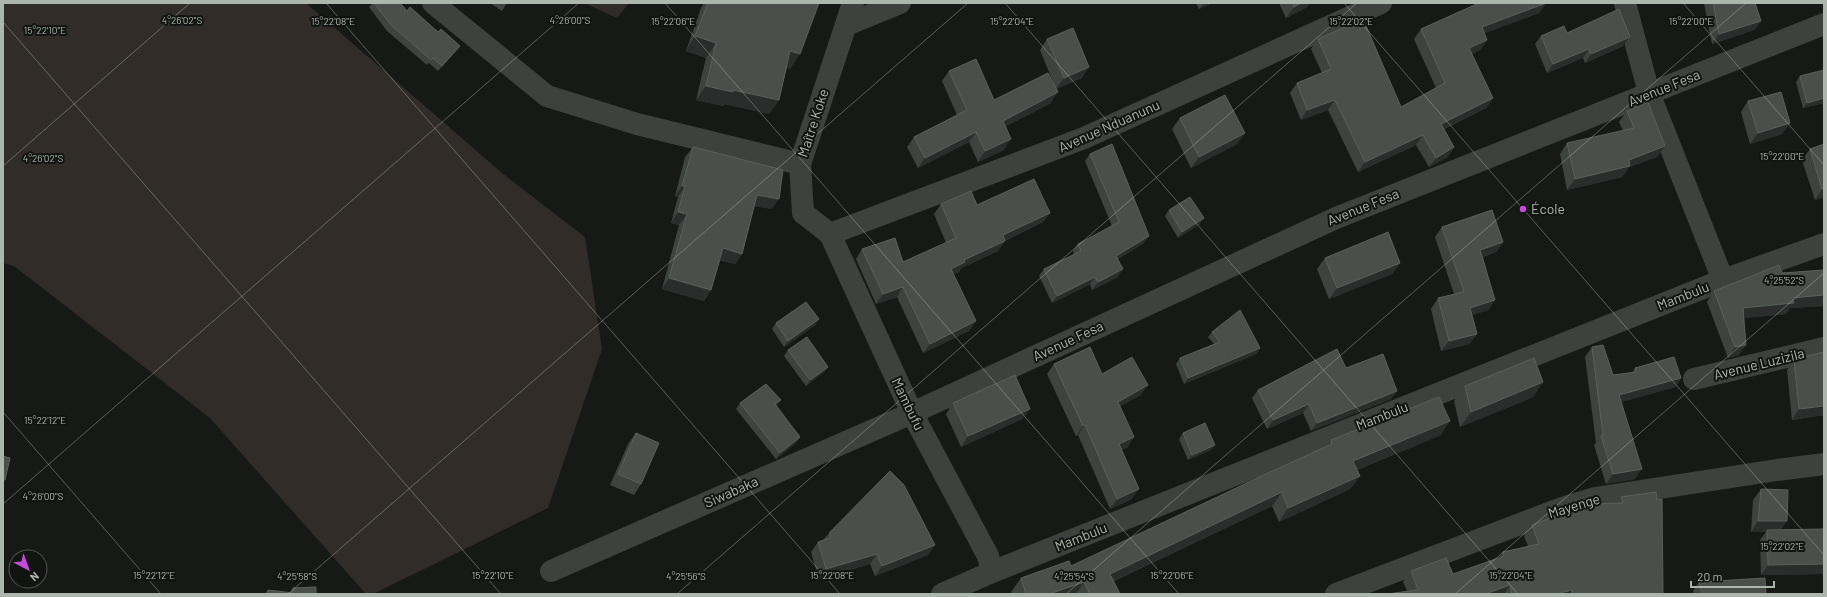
<svg xmlns="http://www.w3.org/2000/svg" width="1827" height="597" font-family="Barlow,sans-serif">
<rect width="100%" height="100%" fill="#171917"/>
<g fill="#322c29">
<polygon points="3,3 306,3 502,173 585,237 602,349 548,508 373,594 366,594 210,418 14,266 3,263"/>
<polygon points="584,3 629,3 617,18"/>
</g>
<g fill="none" stroke-linecap="round" stroke-linejoin="round">
<g stroke="#3d423e" stroke-width="22">
<polyline points="433,3 547,96 637,124 800,164"/>
<polyline points="853,3 800,164 803,213 830,234 912,413 988,556 992,572"/>
<polyline points="1625,3 1649,93 1723,280"/>
<polyline points="846,25 900,3"/>
<polyline points="830,234 1084,138 1381,3"/>
<polyline points="1694,379 1824,348"/>
<polyline points="551,571 912,413 1336,218 1824,24"/>
<polyline points="942,594 992,572 1723,280 1824,244"/>
<polyline points="1336,594 1562,508 1595,498 1777,470 1824,464"/>
</g>
</g>
<g fill="#3f4340">
<polygon points="372,3 400,3 407,11 456,51 438,71 429,63 427,65 387,31 369,7"/>
<polygon points="490,3 507,3 502,11"/>
<polygon points="704,3 819,3 790,69 787,67 779,100 769,114 725,104 723,106 696,100 706,58 686,51 701,8"/>
<polygon points="1196,3 1212,3 1199,9"/>
<polygon points="1279,3 1310,3 1307,7 1286,18"/>
<polygon points="1546,3 1539,13 1484,33 1487,40 1480,50 1472,54 1493,98 1486,108 1444,129 1454,147 1448,157 1429,167 1416,145 1358,172 1328,110 1301,120 1290,93 1297,83 1322,73 1311,49 1318,39 1401,107 1436,88 1414,39 1421,29"/>
<polygon points="1704,3 1755,3 1761,21 1754,30 1712,44"/>
<polygon points="1567,33 1623,46 1585,63 1583,58 1547,73 1535,44 1541,36"/>
<polygon points="1047,39 1082,78 1056,89 1040,50"/>
<polygon points="1824,70 1824,103 1803,108 1796,82 1800,76"/>
<polygon points="949,71 994,100 1051,103 1006,126 1004,150 978,162 969,142 918,168 907,147 914,137 957,115 942,81"/>
<polygon points="1748,101 1790,123 1782,134 1750,144 1741,112"/>
<polygon points="1627,111 1665,146 1657,157 1629,167 1622,177 1567,190 1560,154 1567,143 1623,131 1619,122"/>
<polygon points="1180,118 1245,133 1237,144 1191,168 1172,129"/>
<polygon points="1824,144 1824,197 1815,200 1802,160 1810,149"/>
<polygon points="693,147 772,209 754,206 742,254 735,264 720,260 711,290 704,301 662,289 679,225 671,223 678,197 675,196 685,157"/>
<polygon points="1090,154 1144,243 1118,259 1118,277 1092,290 1090,284 1052,303 1039,276 1044,269 1074,255 1073,251 1078,244 1112,226 1085,161"/>
<polygon points="941,204 977,205 1050,213 1043,222 1005,241 998,251 961,268 959,272 953,274 976,321 969,331 923,353 897,297 876,304 856,259 862,249 903,262 946,243 934,214"/>
<polygon points="1169,210 1200,224 1178,238 1165,216"/>
<polygon points="1442,227 1503,242 1496,252 1483,257 1495,300 1488,310 1472,315 1477,334 1469,344 1441,351 1431,309 1438,298 1454,294 1435,237"/>
<polygon points="1325,258 1400,263 1392,274 1329,299 1317,269"/>
<polygon points="1824,270 1824,306 1790,308 1786,314 1744,318 1739,355 1728,358 1707,302 1714,291 1782,273"/>
<polygon points="819,319 815,325 784,347 772,329 776,323"/>
<polygon points="1212,332 1260,348 1256,354 1184,384 1176,364 1180,358 1214,344 1208,337"/>
<polygon points="1592,347 1613,375 1632,373 1635,368 1681,378 1675,387 1621,402 1635,479 1606,484 1594,445 1596,443 1585,357"/>
<polygon points="788,350 828,367 824,372 806,386 784,356"/>
<polygon points="1794,359 1824,415 1792,420 1787,370"/>
<polygon points="1054,364 1102,374 1141,395 1120,406 1128,447 1121,450 1132,499 1110,509 1078,435 1076,436 1047,374"/>
<polygon points="1346,368 1397,391 1391,399 1311,431 1303,413 1267,429 1252,398 1258,390"/>
<polygon points="1543,382 1533,397 1460,427 1454,401 1465,386"/>
<polygon points="740,403 777,406 776,406 800,437 796,443 776,459 736,409"/>
<polygon points="953,403 1030,409 1022,419 961,447 946,414"/>
<polygon points="636,433 641,484 634,495 610,485 628,444"/>
<polygon points="1183,433 1215,445 1211,450 1188,460 1179,439"/>
<polygon points="1441,435 1357,470 1360,476 1350,489 1279,522 1272,506 1114,581 1120,594 1012,594 1011,592 1021,578 1071,566 1326,447 1331,440"/>
<polygon points="1761,489 1781,530 1824,529 1824,574 1761,575 1760,540 1766,532 1751,532 1753,500"/>
<polygon points="1621,497 1663,594 1387,594 1407,591 1403,582 1411,571 1453,574 1498,559 1503,552 1528,546 1524,536 1532,525 1617,503"/>
<polygon points="830,532 935,545 928,555 875,576 870,564 819,579 811,552 818,542 823,540"/>
<polygon points="1699,582 1766,594 1694,594 1693,591"/>
<polygon points="293,588 316,594 265,594 268,590 290,593"/>
</g>
<g fill="#2a2d2b">
<polygon points="1204,3 1212,3 1199,9"/>
<polygon points="1301,3 1310,3 1307,7 1286,18 1294,7"/>
<polygon points="1546,3 1539,13 1475,37 1482,27"/>
<polygon points="1761,21 1754,30 1712,44 1719,34"/>
<polygon points="695,36 716,43 706,58 686,51"/>
<polygon points="1630,37 1623,46 1585,63 1591,54"/>
<polygon points="1487,40 1480,50 1462,58 1469,48"/>
<polygon points="460,46 456,51 438,71 442,66"/>
<polygon points="1589,49 1583,58 1547,73 1553,64"/>
<polygon points="790,51 800,54 790,69 781,65"/>
<polygon points="1089,67 1082,78 1056,89 1064,78"/>
<polygon points="706,86 733,90 779,100 769,114 725,104 723,106 696,100"/>
<polygon points="1058,92 1051,103 996,131 1003,121"/>
<polygon points="1493,98 1486,108 1434,133 1441,124"/>
<polygon points="1824,98 1824,103 1803,108 1807,103"/>
<polygon points="1335,100 1328,110 1301,120 1307,110"/>
<polygon points="1790,123 1782,134 1750,144 1758,133"/>
<polygon points="976,132 969,142 918,168 925,158"/>
<polygon points="1245,133 1237,144 1191,168 1199,157"/>
<polygon points="1423,135 1416,145 1358,172 1365,162"/>
<polygon points="1011,139 1004,150 978,162 985,151"/>
<polygon points="1665,146 1657,157 1629,167 1622,177 1567,190 1575,179 1629,160"/>
<polygon points="1454,147 1448,157 1429,167 1436,158"/>
<polygon points="682,186 685,186 678,197 675,196"/>
<polygon points="1822,189 1824,189 1824,197 1815,200"/>
<polygon points="757,195 779,199 772,209 750,205"/>
<polygon points="678,212 687,214 679,225 671,223"/>
<polygon points="1050,213 1043,222 996,245 1003,235"/>
<polygon points="1204,218 1200,224 1178,238 1182,232"/>
<polygon points="1149,236 1144,243 1111,263 1116,256"/>
<polygon points="1005,241 998,251 961,268 959,272 944,279 951,269 964,260"/>
<polygon points="1503,242 1496,252 1473,260 1480,250"/>
<polygon points="723,248 742,254 735,264 716,258"/>
<polygon points="1400,263 1392,274 1329,299 1337,288"/>
<polygon points="1123,269 1118,277 1092,290 1098,282"/>
<polygon points="1095,277 1090,284 1052,303 1057,296"/>
<polygon points="669,278 711,290 704,301 662,289"/>
<polygon points="903,287 897,297 876,304 883,294"/>
<polygon points="1824,295 1824,306 1790,308 1786,314 1736,319 1743,308 1792,298"/>
<polygon points="1495,300 1488,310 1463,318 1470,308"/>
<polygon points="819,319 815,325 784,347 788,341"/>
<polygon points="976,321 969,331 923,353 930,344"/>
<polygon points="1477,334 1469,344 1441,351 1449,341"/>
<polygon points="1746,345 1739,355 1728,358 1735,347"/>
<polygon points="1260,348 1256,354 1184,384 1188,378"/>
<polygon points="828,367 824,372 806,386 810,380"/>
<polygon points="1681,378 1675,387 1612,405 1619,395"/>
<polygon points="1543,382 1533,397 1460,427 1471,412"/>
<polygon points="1148,385 1141,395 1112,411 1118,402"/>
<polygon points="1397,391 1391,399 1311,431 1317,423"/>
<polygon points="781,400 777,406 771,410 775,404"/>
<polygon points="1309,404 1303,413 1267,429 1273,420"/>
<polygon points="1824,406 1824,415 1792,420 1799,409"/>
<polygon points="1030,409 1022,419 961,447 968,436"/>
<polygon points="1450,421 1441,435 1344,475 1353,461"/>
<polygon points="1085,425 1078,435 1076,436 1083,426"/>
<polygon points="800,437 796,443 776,459 780,453"/>
<polygon points="1134,437 1128,447 1112,454 1119,444"/>
<polygon points="1215,445 1211,450 1188,460 1192,455"/>
<polygon points="1642,469 1635,479 1606,484 1613,474"/>
<polygon points="1360,476 1350,489 1279,522 1288,508"/>
<polygon points="1139,489 1132,499 1110,509 1117,499"/>
<polygon points="1282,492 1272,506 1100,587 1110,574"/>
<polygon points="1758,521 1787,521 1780,532 1767,530 1766,532 1751,532"/>
<polygon points="935,545 928,555 875,576 882,566"/>
<polygon points="877,554 870,564 819,579 826,569"/>
<polygon points="1824,564 1824,574 1761,575 1768,565"/>
<polygon points="1084,582 1076,594 1049,594"/>
<polygon points="1510,585 1504,594 1485,594"/>
<polygon points="1572,590 1570,594 1556,594"/>
</g>
<g fill="#4b4f4c" stroke="#5a605a">
<polygon points="374,3 400,3 407,11 410,7 438,32 441,29 460,46 442,66 433,58 431,60 391,25"/>
<polygon points="708,3 819,3 800,54 790,51 779,100 733,90 733,92 706,86 716,43 695,36"/>
<polygon points="1292,3 1301,3 1294,7"/>
<polygon points="1479,3 1546,3 1482,27 1487,40 1469,48 1493,98 1441,124 1454,147 1436,158 1423,135 1365,162 1335,100 1307,110 1297,83 1331,69 1318,39 1363,19 1401,107 1445,83 1421,29"/>
<polygon points="1713,3 1755,3 1761,21 1719,34"/>
<polygon points="1619,9 1630,37 1591,54 1589,49 1553,64 1541,36 1564,26 1567,33"/>
<polygon points="1073,28 1089,67 1064,78 1047,39"/>
<polygon points="976,59 994,100 1048,73 1058,92 1003,121 1011,139 985,151 976,132 925,158 914,137 967,110 949,71"/>
<polygon points="1824,70 1824,98 1807,103 1800,76"/>
<polygon points="1781,92 1790,123 1758,133 1748,101"/>
<polygon points="1225,95 1245,133 1199,157 1180,118"/>
<polygon points="1648,102 1665,146 1629,160 1630,166 1575,179 1567,143 1634,128 1627,111"/>
<polygon points="1112,144 1149,236 1116,256 1123,269 1098,282 1095,277 1057,296 1044,269 1081,251 1078,244 1119,222 1090,154"/>
<polygon points="1824,144 1824,189 1822,189 1810,149"/>
<polygon points="693,147 783,170 779,199 757,195 742,254 723,248 711,290 669,278 687,214 678,212 685,186 682,186"/>
<polygon points="1034,179 1050,213 1003,235 1005,241 964,260 965,262 951,269 976,321 930,344 903,287 883,294 862,249 895,238 903,262 956,238 941,204 971,191 977,205"/>
<polygon points="1190,197 1204,218 1182,232 1169,210"/>
<polygon points="1492,210 1503,242 1480,250 1495,300 1470,308 1477,334 1449,341 1438,298 1464,292 1442,227"/>
<polygon points="1388,232 1400,263 1337,288 1325,258"/>
<polygon points="1779,265 1782,273 1824,270 1824,295 1792,298 1794,303 1743,308 1746,345 1735,347 1714,291"/>
<polygon points="806,302 819,319 788,341 776,323"/>
<polygon points="1240,310 1260,348 1188,378 1180,358 1220,342 1212,332"/>
<polygon points="807,337 828,367 810,380 788,350"/>
<polygon points="1603,345 1613,375 1636,372 1635,368 1674,357 1681,378 1619,395 1642,469 1613,474 1601,436 1603,435 1592,347"/>
<polygon points="1090,347 1102,374 1132,357 1148,385 1118,402 1134,437 1119,444 1139,489 1117,499 1085,425 1083,426 1054,364"/>
<polygon points="1337,349 1346,368 1383,354 1397,391 1317,423 1309,404 1273,420 1258,390"/>
<polygon points="1824,352 1824,406 1799,409 1794,359"/>
<polygon points="1534,358 1543,382 1471,412 1465,386"/>
<polygon points="1015,375 1030,409 968,436 953,403"/>
<polygon points="766,384 781,400 775,404 800,437 780,453 740,403"/>
<polygon points="1439,397 1450,421 1353,461 1360,476 1288,508 1282,492 1110,574 1120,594 1090,594 1084,582 1049,594 1026,594 1021,578 1069,561 1071,566 1268,473 1332,444 1331,440"/>
<polygon points="1205,423 1215,445 1192,455 1183,433"/>
<polygon points="636,433 659,443 641,484 618,474"/>
<polygon points="3,456 10,458 5,480 3,480"/>
<polygon points="890,471 904,485 935,545 882,566 877,554 826,569 818,542 830,538 830,532"/>
<polygon points="1761,489 1788,490 1787,521 1758,521"/>
<polygon points="1656,492 1657,500 1662,499 1663,594 1572,594 1572,590 1556,594 1512,594 1510,585 1485,594 1387,594 1418,590 1411,571 1446,558 1453,574 1504,556 1503,552 1539,544 1532,525 1574,509 1591,504 1623,503 1621,497"/>
<polygon points="1824,529 1824,564 1768,565 1767,530"/>
<polygon points="1765,578 1766,594 1702,594 1699,582"/>
<polygon points="316,587 316,594 267,594 268,590 293,593 293,588"/>
</g>
<path fill="none" stroke="#acb7ab" stroke-width="1" stroke-opacity="0.45" d="M326,3L840,594M665,3L1179,594M1005,3L1518,594M1344,3L1824,555M1683,3L1824,165M3,22L501,594M3,166L190,3M3,412L161,594M3,504L579,3M288,594L968,3M677,594L1357,3M1066,594L1746,3M1455,594L1824,273"/>
<circle fill="#c84add" stroke="#121412" stroke-width="1.5" cx="1523" cy="209" r="4"/>
<g text-anchor="middle" stroke-width="4" stroke-linejoin="round" paint-order="stroke">
<g font-size="14" fill="#acb7ab" stroke="#121412">
<text transform="translate(1664 88) rotate(-22)" y="5">Avenue Fesa</text>
<text transform="translate(813 123) rotate(-72)" y="5">Maître Koke</text>
<text transform="translate(1109 126) rotate(-24)" y="5">Avenue Nduanunu</text>
<text transform="translate(1363 207) rotate(-22)" y="5">Avenue Fesa</text>
<text transform="translate(1683 296) rotate(-22)" y="5">Mambulu</text>
<text transform="translate(1068 341) rotate(-25)" y="5">Avenue Fesa</text>
<text transform="translate(1759 364) rotate(-14)" y="5">Avenue Luzizila</text>
<text transform="translate(908 404) rotate(64)" y="5">Mambufu</text>
<text transform="translate(1382 416) rotate(-22)" y="5">Mambulu</text>
<text transform="translate(731 492) rotate(-24)" y="5">Siwabaka</text>
<text transform="translate(1574 506) rotate(-17)" y="5">Mayenge</text>
<text transform="translate(1081 537) rotate(-22)" y="5">Mambulu</text>
</g>
<g font-size="14" fill="#acb7ab" stroke="#121412" text-anchor="start">
<text x="1531" y="214">École</text>
</g>
</g>
<g font-size="10" text-anchor="middle" fill="#acb7ab" stroke="#121412" stroke-width="4" stroke-linejoin="round" paint-order="stroke">
<text x="182" y="24">4°26'02"S</text>
<text x="570" y="24">4°26'00"S</text>
<text x="333" y="25">15°22'08"E</text>
<text x="1012" y="25">15°22'04"E</text>
<text x="1351" y="25">15°22'02"E</text>
<text x="673" y="25">15°22'06"E</text>
<text x="1691" y="25">15°22'00"E</text>
<text x="45" y="34">15°22'10"E</text>
<text x="1782" y="160">15°22'00"E</text>
<text x="43" y="162">4°26'02"S</text>
<text x="1784" y="284">4°25'52"S</text>
<text x="45" y="424">15°22'12"E</text>
<text x="43" y="500">4°26'00"S</text>
<text x="1782" y="550">15°22'02"E</text>
<text x="154" y="579">15°22'12"E</text>
<text x="493" y="579">15°22'10"E</text>
<text x="832" y="579">15°22'08"E</text>
<text x="1172" y="579">15°22'06"E</text>
<text x="1511" y="579">15°22'04"E</text>
<text x="297" y="580">4°25'58"S</text>
<text x="686" y="580">4°25'56"S</text>
<text x="1074" y="580">4°25'54"S</text>
</g>
<rect width="1827" height="597" fill="none" stroke="#acb7ab" stroke-width="8"/>
<g transform="translate(28 569) rotate(139)"><circle r="19" fill="#121412" stroke="#50554f"/>
<path d="M0-3L7 15L0 10L-7 15Z" fill="#c84add"/>
<text y="-6" font-size="11" font-weight="bold" text-anchor="middle" fill="#acb7ab">N</text>
</g>
<path d="M1691 581v6h83v-6" fill="none" stroke="#acb7ab" stroke-width="2"/>
<text x="1697" y="581" font-size="12" fill="#acb7ab" stroke="#121412" stroke-width="3" paint-order="stroke">20 m</text>
</svg>
